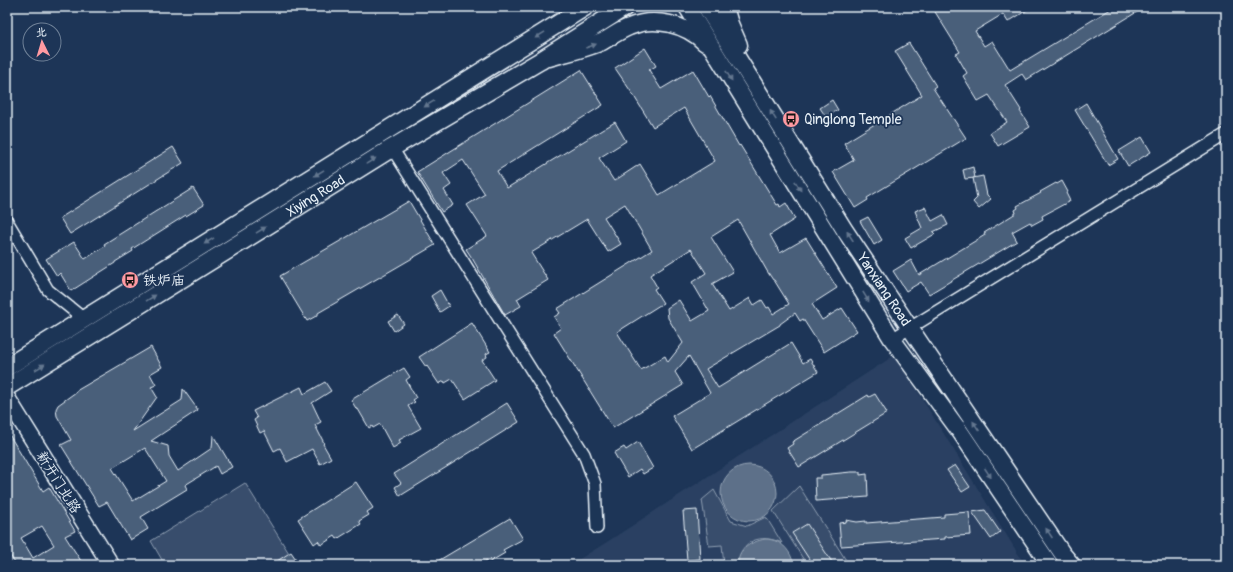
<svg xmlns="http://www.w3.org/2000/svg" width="1233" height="572" font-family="Pangolin,'LXGW WenKai TC',sans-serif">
<rect width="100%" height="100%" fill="#1d3557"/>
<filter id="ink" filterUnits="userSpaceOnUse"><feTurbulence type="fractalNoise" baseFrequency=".025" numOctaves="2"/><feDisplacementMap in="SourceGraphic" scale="8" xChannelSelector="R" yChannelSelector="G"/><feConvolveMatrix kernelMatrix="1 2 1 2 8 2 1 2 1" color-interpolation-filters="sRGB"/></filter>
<g filter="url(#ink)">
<polygon fill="#2a4162" points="895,355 1025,565 570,565 607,542"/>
<g fill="#374d6c" stroke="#909fb2">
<polygon points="245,483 292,558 281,565 165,565 151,541"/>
<polygon points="799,486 849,565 807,565 773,511"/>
<path d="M714,490L731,521L747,526L766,517L782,543C761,533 740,540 737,565H724L722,545L709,546L702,500Z"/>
</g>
<g fill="#5d7089" stroke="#95a4b5">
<circle cx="749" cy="493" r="28"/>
<path d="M765,539C769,539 774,540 778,542C786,546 793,556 793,565H738C738,548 751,542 765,539Z"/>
</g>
<g fill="#495e7a" stroke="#e8f1f8" fill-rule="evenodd">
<polygon points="932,7 1032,7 1008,22 1003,14 975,31 984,46 992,41 1010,70 1114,7 1145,7 1026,80 1022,74 1005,85 1021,110 1020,111 1030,127 998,146 990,133 1007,122 989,95 978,101 963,76 967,73 956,54 960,52"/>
<polygon points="909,43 936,86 933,88 966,138 867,198 868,200 855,208 833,172 854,160 844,143 922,95 895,51"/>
<path d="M645,48L656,66L649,70L661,89L693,70L709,97L710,96L739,146L740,145L777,205L779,204L780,207L786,203L795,219L770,235L780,253L806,238L837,288L812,304L822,320L842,308L857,331L824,352L803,319L800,321L795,313L780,324V325L706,369L718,388L791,343L803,363L810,359L818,372L692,449L672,416L710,393L689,356L675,372L683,385L613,428L554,333L561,328L554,317L560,313L557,309L652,250L625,204L604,217L621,244L608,252L587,219L531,253L548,280L517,299L521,306L505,315L472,258L466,249L487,236L467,205L485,194L463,160L443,173L451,185L444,190L453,205L442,212L417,172L581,70L603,105L497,171L507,188L615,122L626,141L599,158L614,181L640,164L659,195L715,161L684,108L653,127L632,93L615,68ZM738,220L767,271L773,280H774L789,304L773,314L769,307L767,308L762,300L754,305L750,298L729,311L712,284L733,272L711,237ZM691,249L706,273L692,282L709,311L692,321L679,300L667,308L668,318L683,343L668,362L665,356L641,370L617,332L663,303L654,289L657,287L650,275Z"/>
<polygon points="832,100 838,110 826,117 820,108"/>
<polygon points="1086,103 1118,159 1108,165 1075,110"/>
<polygon points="1142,137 1151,152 1128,166 1119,151"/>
<polygon points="173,147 183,163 70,234 60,218"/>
<polygon points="973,167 975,178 965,179 963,170"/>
<polygon points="983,176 987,195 991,199 979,209 973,202 977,198 973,178"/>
<polygon points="1062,181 1068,192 1066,193 1070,201 1042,216 1043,219 1032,225 1030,222 1012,232 1017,241 929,294 921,282 906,291 893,271 911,260 919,275 985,235 984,233 1016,213 1015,210 1018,208 1017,206 1041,193 1040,192 1056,183 1057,184"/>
<polygon points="193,188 204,205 186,216 186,215 132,249 133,251 115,262 115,263 71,291 60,273 57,276 46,259 74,242 85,259 105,246 104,244"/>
<polygon points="409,201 435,245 318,313 318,315 307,321 280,276"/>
<polygon points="925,207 932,221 943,215 948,225 933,232 935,234 911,248 905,238 922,228 915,211"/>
<polygon points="868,217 882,240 874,245 860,221"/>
<polygon points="440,290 449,306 440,312 431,296"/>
<polygon points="398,315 404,324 394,331 388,321"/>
<polygon points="472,323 490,352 486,354 487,357 482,360 495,380 465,399 452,379 445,383 444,381 439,384 427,366 426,367 419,357"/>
<path d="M151,347L162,367L150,374L156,385L151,387L157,397L133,431L182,400L183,389L198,410L151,441L168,446L169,456L178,471L212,448L213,435L232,467L220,474L216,466L185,485L187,489L141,517L148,529L130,540L107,502L99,506L61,445L71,440L57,416L56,409L58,405L76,392V391ZM145,448L166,481L133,501L112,468Z"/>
<polygon points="404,368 410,377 406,380 416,398 413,400 415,402 408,406 421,428 399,440 401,443 393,448 380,424 373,428 372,426 369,428 358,409 357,410 351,400"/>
<polygon points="325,382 331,391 312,403 321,422 315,425 324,443 323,444 331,458 320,464 312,449 287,462 280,448 274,451 264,431 260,433 254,420 257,418 253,411 301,387 304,394"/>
<polygon points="875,394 887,413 799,467 787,448 793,444 792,442 868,395 869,397"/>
<polygon points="507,403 519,422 400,496 395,487 401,483 394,474"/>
<path d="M7,431L43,491L49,487L75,531L65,536L81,561L74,565H16L7,550ZM42,526L54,545L33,558L21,538Z"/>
<polygon points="638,442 653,468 643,474 640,469 628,477 614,453 624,447 626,450"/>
<polygon points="955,465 970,487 962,492 947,470"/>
<polygon points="851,472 860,472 860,475 867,474 868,497 816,501 815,478 821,478 821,475"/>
<polygon points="356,482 373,508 367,512 369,515 359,521 361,524 337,539 335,536 321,545 318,541 314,544 298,519"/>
<polygon points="697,510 700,559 687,560 683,511"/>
<polygon points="985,510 1000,532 991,539 972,512"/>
<polygon points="969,512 971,535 945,537 945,539 841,546 839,523 847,522 846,520 857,522 866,521 866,523 944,517 944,514"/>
<polygon points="510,518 523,539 503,550 505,553 488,563 487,560 479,565 431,565"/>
<polygon points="807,524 818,541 834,565 813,565 792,533"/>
<polygon points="291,552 300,565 271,565"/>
</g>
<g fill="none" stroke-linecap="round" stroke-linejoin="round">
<g stroke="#e8f1f8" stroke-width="14">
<g id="street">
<polyline points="392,148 584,454 595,484 597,528"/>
<polyline points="7,221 48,290 84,319"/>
<polyline points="892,339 1226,134"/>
</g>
</g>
<g stroke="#e8f1f8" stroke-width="19">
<g id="secondary">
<polyline points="687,7 892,339 961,433 1050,565"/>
<path id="s1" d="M706,7L844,229L910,328L1062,553L1072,565"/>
<polyline points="725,7 730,24 739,45"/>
<path d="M549,58C567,53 585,49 602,42C611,37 619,31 629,27C654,16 686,24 705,43"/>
<polyline points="7,398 111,565"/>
</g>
</g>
<g stroke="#e8f1f8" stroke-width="20">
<g id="primary">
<polyline points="7,367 585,7"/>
<path id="s2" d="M7,387L241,242L392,148L540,61L625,7"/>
</g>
</g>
<use href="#street" stroke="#1d3557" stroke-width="11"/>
<use href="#secondary" stroke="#1d3557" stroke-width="16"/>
<use href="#primary" stroke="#1d3557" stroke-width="17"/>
</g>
<defs><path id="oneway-solid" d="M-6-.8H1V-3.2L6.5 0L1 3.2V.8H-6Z"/></defs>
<g fill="#64778f">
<use href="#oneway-solid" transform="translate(540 35) rotate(148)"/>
<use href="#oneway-solid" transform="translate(591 46) rotate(-20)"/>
<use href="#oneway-solid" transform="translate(729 76) rotate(58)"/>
<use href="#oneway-solid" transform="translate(429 104) rotate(148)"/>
<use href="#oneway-solid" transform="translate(773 115) rotate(-122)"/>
<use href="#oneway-solid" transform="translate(371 161) rotate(-32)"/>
<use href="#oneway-solid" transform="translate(319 173) rotate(148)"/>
<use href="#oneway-solid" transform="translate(798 186) rotate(58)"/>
<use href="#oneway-solid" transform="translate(261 230) rotate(-32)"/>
<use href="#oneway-solid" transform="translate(850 236) rotate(-123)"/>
<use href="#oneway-solid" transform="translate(209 241) rotate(148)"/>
<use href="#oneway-solid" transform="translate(866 297) rotate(58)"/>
<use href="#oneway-solid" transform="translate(151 298) rotate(-32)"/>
<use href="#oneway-solid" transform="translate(40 367) rotate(-32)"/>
<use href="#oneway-solid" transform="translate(976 426) rotate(-124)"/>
<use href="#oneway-solid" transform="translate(988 473) rotate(56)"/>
<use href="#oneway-solid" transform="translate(1049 533) rotate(-124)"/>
</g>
</g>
<defs>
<g id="bus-disc" transform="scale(0.9)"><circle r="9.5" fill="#ff9aa2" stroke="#1d3557"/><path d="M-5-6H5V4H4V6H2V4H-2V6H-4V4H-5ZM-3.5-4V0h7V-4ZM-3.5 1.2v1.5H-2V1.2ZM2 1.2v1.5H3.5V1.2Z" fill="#111"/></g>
</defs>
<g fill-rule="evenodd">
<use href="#bus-disc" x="791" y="119"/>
<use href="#bus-disc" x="130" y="280"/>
</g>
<g text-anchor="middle" stroke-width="3.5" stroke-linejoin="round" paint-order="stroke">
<g font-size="14" fill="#e8f1f8" stroke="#1d3557" text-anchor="start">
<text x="804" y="124">Qinglong Temple</text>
<text x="143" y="285">铁炉庙</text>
</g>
<g font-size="14" fill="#e8f1f8" stroke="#1d3557">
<text dy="5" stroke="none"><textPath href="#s2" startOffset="363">Xiying Road</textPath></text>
<text dy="5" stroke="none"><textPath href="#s1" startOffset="334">Yanxiang Road</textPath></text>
<text transform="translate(59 482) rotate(58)" y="5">新开门北路</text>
</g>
</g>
<rect width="1233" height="572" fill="none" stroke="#1d3557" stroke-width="24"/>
<rect x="12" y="12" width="1209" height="548" fill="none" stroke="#e8f1f8" stroke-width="1.5" filter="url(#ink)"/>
<g transform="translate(42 42) rotate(355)"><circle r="19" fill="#1d3557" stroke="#6e8097"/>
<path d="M0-3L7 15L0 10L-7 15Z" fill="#ff9aa2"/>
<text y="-6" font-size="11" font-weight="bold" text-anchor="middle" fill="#e8f1f8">北</text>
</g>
</svg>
